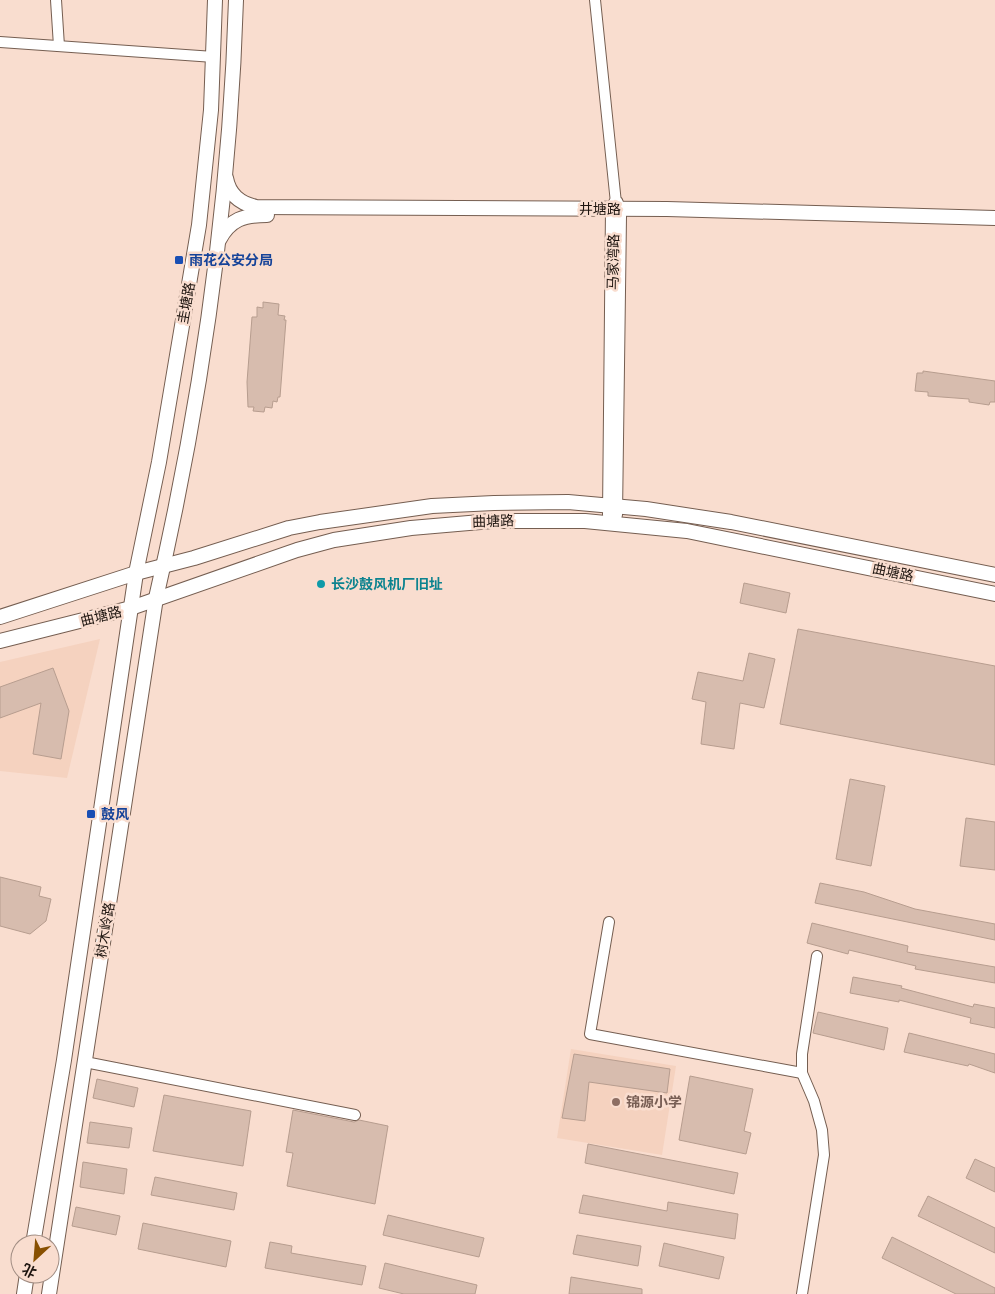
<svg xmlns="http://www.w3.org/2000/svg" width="995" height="1294" font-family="'Space Grotesk','Noto Sans SC',sans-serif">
<rect width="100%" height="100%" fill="#f9ddcf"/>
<g fill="#f5d2bf">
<polygon points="100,639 67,778 0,771 0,662"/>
<polygon points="571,1049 676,1066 662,1155 557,1138"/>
</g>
<g fill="#d7bcae" stroke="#b79d8f">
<polygon points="263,302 279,304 278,315 285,316 284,320 286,320 280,397 278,397 277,402 273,401 272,408 265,407 264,412 253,411 254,407 248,407 247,382 252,317 257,317 257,307 263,308"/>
<polygon points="923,371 995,381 995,402 990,402 989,405 969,402 969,399 928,396 928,392 915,391 917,373 923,373"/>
<polygon points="744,583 790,593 786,613 740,603"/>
<polygon points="798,629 995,666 995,765 780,724"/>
<polygon points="749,653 775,659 764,708 740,703 734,749 701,744 706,702 692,699 698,672 743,681"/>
<polygon points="53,668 69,711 61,759 33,754 41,703 0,718 0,687"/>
<polygon points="850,779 885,786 871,866 836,859"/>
<polygon points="966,818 995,822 995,870 960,866"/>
<polygon points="0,877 41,887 39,896 51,899 46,921 30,934 0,926"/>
<polygon points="820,883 864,892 915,909 995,924 995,940 815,903"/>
<polygon points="812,923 908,946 907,952 995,967 995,983 915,969 916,966 849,950 848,954 807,943"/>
<polygon points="853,977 902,986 901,988 973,1007 974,1004 995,1008 995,1028 970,1023 971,1018 899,1000 899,1002 850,993"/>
<polygon points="818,1012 888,1028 884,1050 813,1033"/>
<polygon points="909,1033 995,1054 995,1073 969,1064 968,1066 904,1052"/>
<polygon points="574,1054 670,1069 667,1093 589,1082 585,1121 562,1118"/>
<polygon points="690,1076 753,1089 744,1131 751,1133 746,1154 679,1140"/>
<polygon points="97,1079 138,1088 134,1107 93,1098"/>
<polygon points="164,1095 251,1111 243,1166 153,1151"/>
<polygon points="293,1110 354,1122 359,1120 388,1126 375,1204 287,1186 293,1153 286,1152"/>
<polygon points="90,1122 132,1128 129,1148 87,1143"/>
<polygon points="588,1144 738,1173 734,1194 585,1163"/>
<polygon points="975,1159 995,1168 995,1192 966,1178"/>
<polygon points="83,1162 127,1169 124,1194 80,1187"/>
<polygon points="155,1177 237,1193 234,1210 151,1195"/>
<polygon points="583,1195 667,1211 668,1202 738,1214 735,1239 579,1213"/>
<polygon points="928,1196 995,1228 995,1253 918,1216"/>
<polygon points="76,1207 120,1216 116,1235 72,1226"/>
<polygon points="388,1215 484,1238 479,1257 383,1235"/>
<polygon points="143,1223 231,1241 226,1267 138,1249"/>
<polygon points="577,1235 641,1246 638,1266 573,1254"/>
<polygon points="892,1237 995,1288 995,1294 956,1294 882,1258"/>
<polygon points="270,1242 292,1246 291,1253 366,1266 362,1285 265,1268"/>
<polygon points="664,1243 724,1257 719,1279 659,1266"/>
<polygon points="385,1263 477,1285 475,1294 404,1294 379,1288"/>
<polygon points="571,1277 642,1289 642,1294 569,1294"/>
</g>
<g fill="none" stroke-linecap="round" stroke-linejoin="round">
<g stroke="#755e51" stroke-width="12">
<g id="street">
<polyline points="56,0 59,46"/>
<polyline points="595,0 616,203"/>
<polyline points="0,42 214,57"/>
<polyline points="609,922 590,1034 802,1073"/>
<polyline points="85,1062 355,1115"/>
<polyline points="802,1294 824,1155 822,1130 814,1101 802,1073 802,1054 817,956"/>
</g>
</g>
<g stroke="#755e51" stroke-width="16">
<g id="secondary">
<path d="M226,178C229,195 240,203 256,207L667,209L995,218"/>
<path d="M219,240C230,219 244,215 267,215"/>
<polyline points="610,515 613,209 616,203 619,216 615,515"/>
<polyline points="0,617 136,573 194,558 289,528 320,522 432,506 494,503 568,502 646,509 731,522 995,575"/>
<polyline points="0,641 131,608 297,550 334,540 411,528 492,521 585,521 687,531 995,594"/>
<polyline points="33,1244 64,1060 136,573 159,462 199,225 211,110 215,0"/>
<polyline points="24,1294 27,1274"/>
<path d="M49,1294L156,598C201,403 230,201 236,0"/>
</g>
</g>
<use href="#street" stroke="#fff" stroke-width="10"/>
<use href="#secondary" stroke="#fff" stroke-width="14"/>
</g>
<g fill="#1a4fb4" stroke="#f9ddcf" stroke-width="2">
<rect x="174" y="255" width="10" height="10" rx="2.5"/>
<rect x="86" y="809" width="10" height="10" rx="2.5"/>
</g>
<circle fill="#0f9aa8" stroke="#f9ddcf" stroke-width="2" cx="321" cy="584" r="5"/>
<circle fill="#8d6e63" stroke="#f9ddcf" stroke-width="2" cx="616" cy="1102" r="5"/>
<g text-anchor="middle" stroke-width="5" stroke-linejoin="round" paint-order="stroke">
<g font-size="14" fill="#1e1510" stroke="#f9ddcf">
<text x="600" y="214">井塘路</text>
<text transform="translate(613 262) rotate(-89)" y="5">马家湾路</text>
<text transform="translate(186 303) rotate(-80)" y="5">圭塘路</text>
<text transform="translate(493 521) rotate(-2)" y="5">曲塘路</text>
<text transform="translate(893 572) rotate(12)" y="5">曲塘路</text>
<text transform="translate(101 616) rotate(-14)" y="5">曲塘路</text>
<text transform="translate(105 930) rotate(-81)" y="5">树木岭路</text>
</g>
<g font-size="14" font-weight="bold" fill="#164399" stroke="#f9ddcf" text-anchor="start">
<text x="189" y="265">雨花公安分局</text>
<text x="101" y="819">鼓风</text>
</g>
<g font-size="14" font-weight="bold" fill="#0d838f" stroke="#f9ddcf" text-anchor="start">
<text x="331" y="589">长沙鼓风机厂旧址</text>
</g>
<g font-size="14" font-weight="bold" fill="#785e54" stroke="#f9ddcf" text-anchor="start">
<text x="626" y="1107">锦源小学</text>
</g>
</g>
<g transform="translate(35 1259) rotate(206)"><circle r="24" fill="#f9ddcf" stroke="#a18d83"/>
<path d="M0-4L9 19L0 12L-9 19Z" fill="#885001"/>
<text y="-8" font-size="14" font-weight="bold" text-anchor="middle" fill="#1e1510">北</text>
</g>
</svg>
